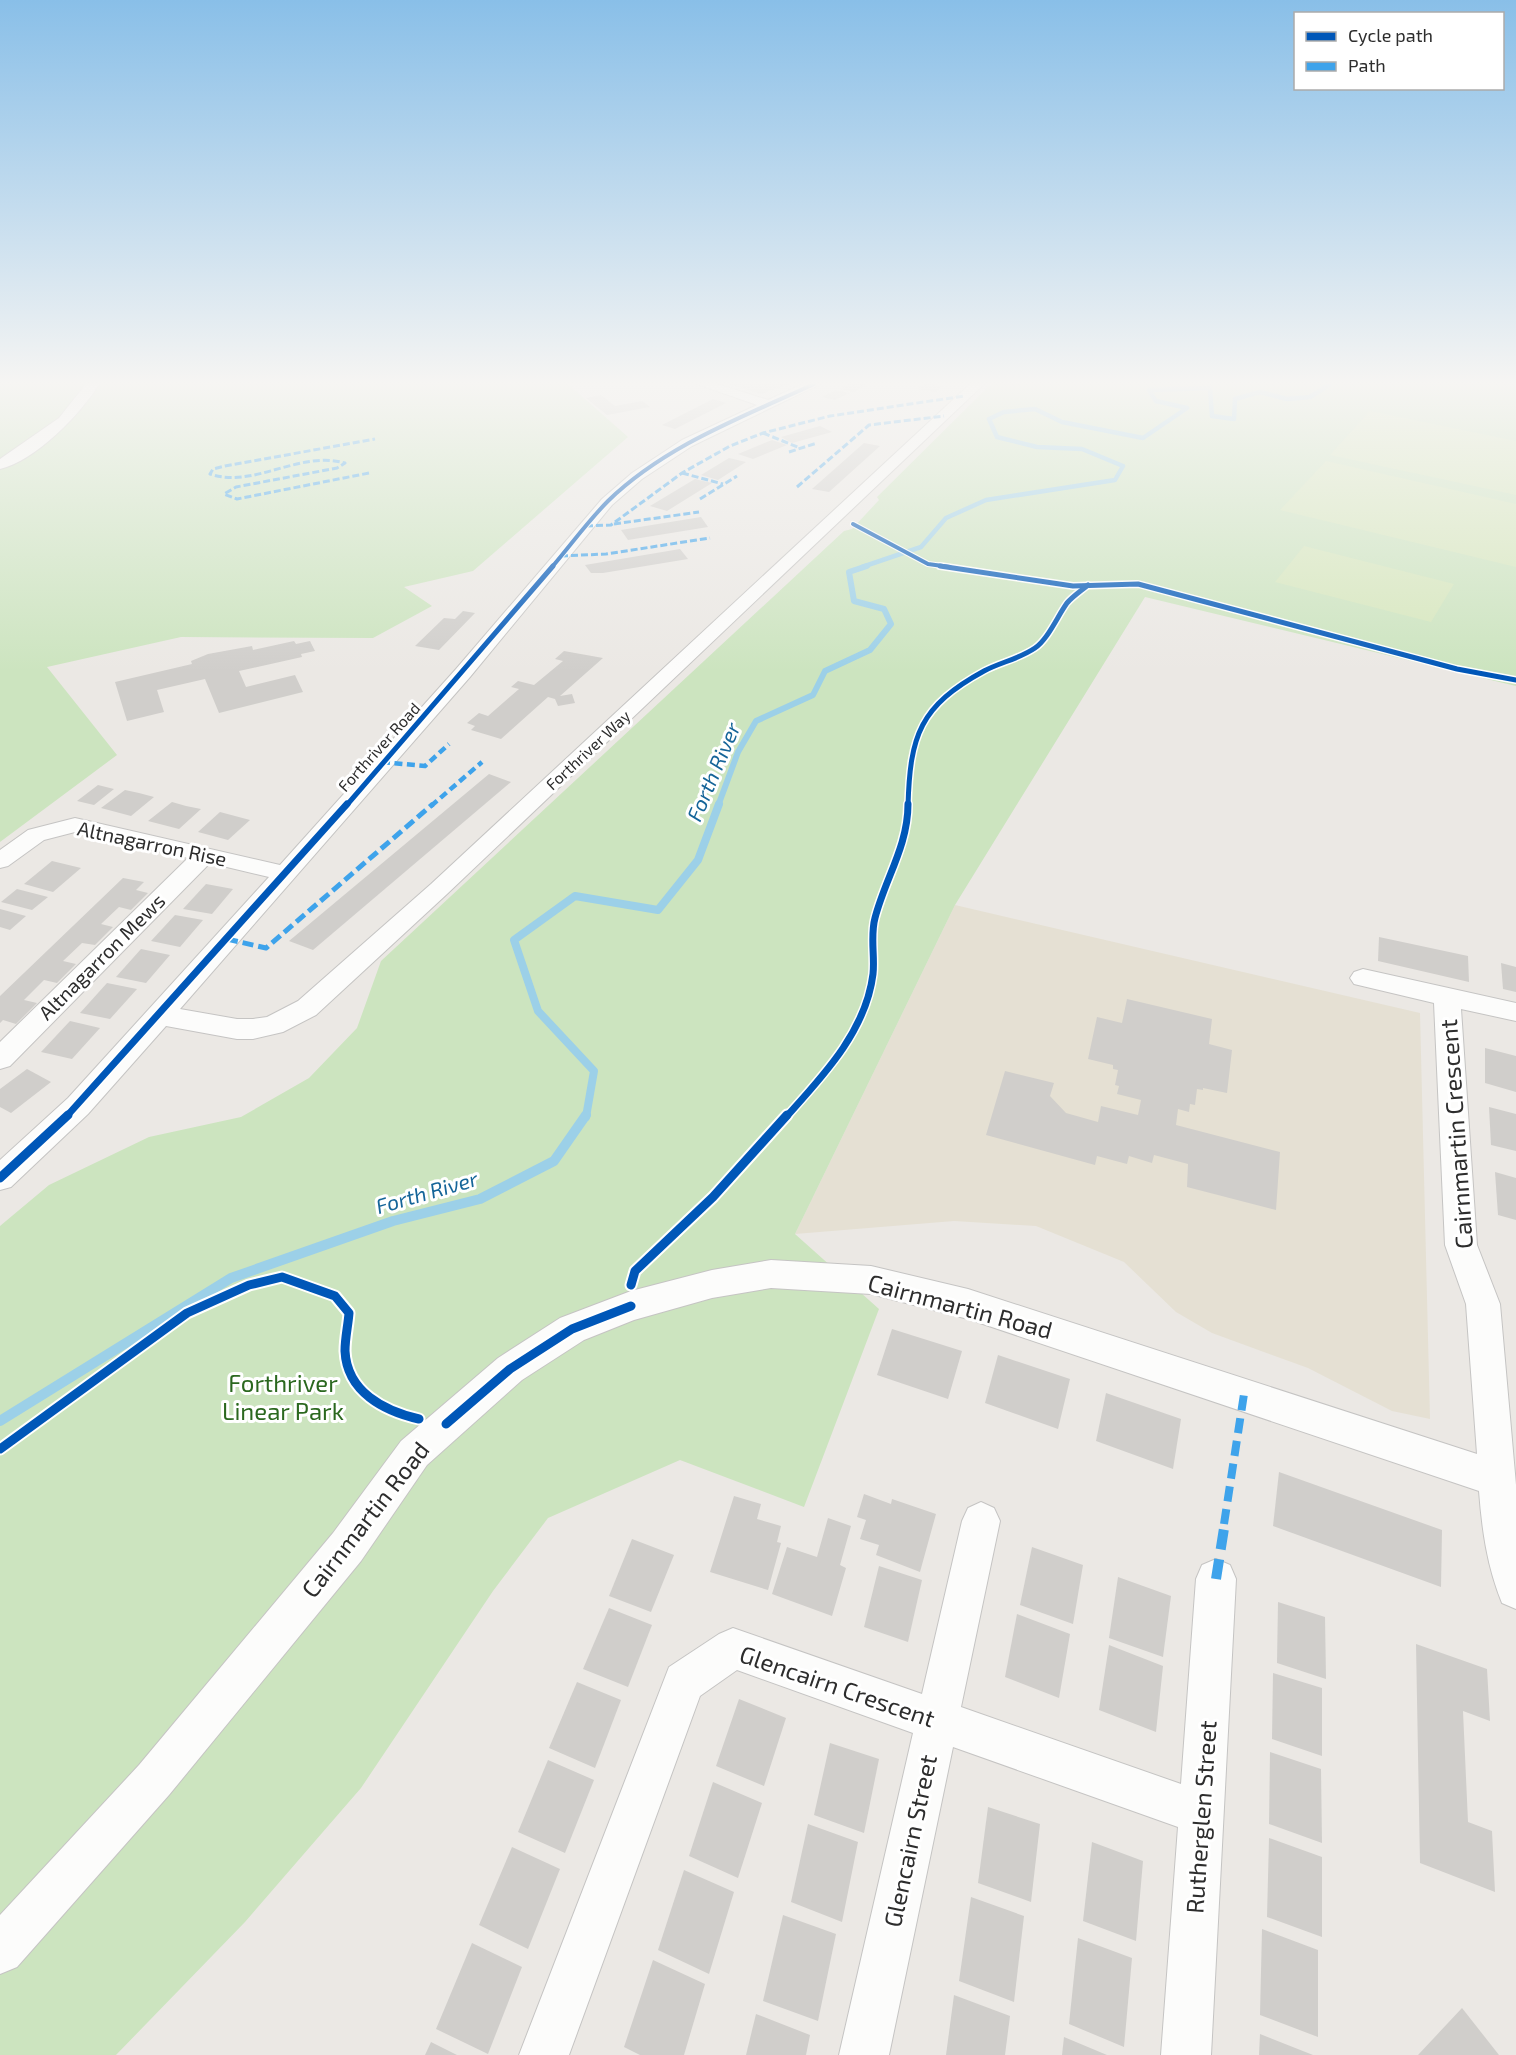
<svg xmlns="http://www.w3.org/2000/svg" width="1516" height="2055" font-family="'Exo 2',sans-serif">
<rect width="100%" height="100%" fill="#ebe8e4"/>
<polygon fill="#e5e0d3" points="955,905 1420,1013 1430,1419 1392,1411 1308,1368 1212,1333 1176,1312 1124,1262 1036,1226 954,1221 795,1234"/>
<g fill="#cce4bf">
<polygon points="0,384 568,384 628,437 473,571 404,587 432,606 373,638 181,637 47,667 117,755 0,842"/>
<polygon points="991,384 1516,384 1516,686 1145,597 955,905 795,1234 879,1309 804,1507 680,1460 548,1518 493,1591 361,1788 245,1922 116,2055 0,2055 0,1226 49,1185 149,1137 241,1117 309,1078 357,1028 381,961 844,531 852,529 879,500 877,497"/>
</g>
<g fill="#d6e7bd">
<polygon points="1370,411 1516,441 1516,495 1330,455"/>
<polygon points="1326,461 1516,504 1516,567 1280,510"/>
<polygon points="1304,546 1454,584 1431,622 1275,582"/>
</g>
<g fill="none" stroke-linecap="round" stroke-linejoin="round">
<polyline stroke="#9cd0e8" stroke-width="4.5" points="862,567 921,547 946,518 986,500 1115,480 1123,466 1082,449 1037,447 997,437 989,419 1004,412 1035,409 1062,422 1143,438 1187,408 1156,401 1149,390 1210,388 1212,416 1234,419 1235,399 1260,392 1287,399 1310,397 1330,384"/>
<polyline stroke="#9cd0e8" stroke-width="6" points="718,806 738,752 756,721 813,695 825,671 870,650 891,624 884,609 854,601 849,572 867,566"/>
<polyline stroke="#9cd0e8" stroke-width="8" points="586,1117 594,1071 538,1011 514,940 575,896 658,910 698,860 719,804"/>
<polyline stroke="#9cd0e8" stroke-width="10" points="0,1421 231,1278 393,1221 480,1199 554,1161 586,1115"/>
</g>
<g fill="#d0cecb">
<polygon points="729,384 789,384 761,394"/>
<polygon points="849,384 864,384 867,385 854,392 840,389"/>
<polygon points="923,384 934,384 943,386 936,392 918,389"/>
<polygon points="836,390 849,393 835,400 822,397"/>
<polygon points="601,395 615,406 642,401 650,407 607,415 586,398"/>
<polygon points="713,399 726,403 675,429 662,425"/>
<polygon points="820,426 832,432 792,443 781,437"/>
<polygon points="772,440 787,445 753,459 738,454"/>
<polygon points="864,443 880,446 829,492 812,489"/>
<polygon points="729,458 746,462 718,480 701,475"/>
<polygon points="695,479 712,483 667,511 650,506"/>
<polygon points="701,517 708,527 628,540 621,530"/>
<polygon points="680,549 688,559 603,573 591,573 585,565"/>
<polygon points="463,611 475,613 439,650 415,646 444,618 455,619"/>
<polygon points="294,641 296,644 310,641 315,651 301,654 302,657 239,671 246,687 295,675 303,692 219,713 205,679 157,690 164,712 127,721 115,682 192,664 191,661 208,654 252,646 253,650"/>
<polygon points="564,651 603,658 560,696 572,694 575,703 558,706 555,699 548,697 501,739 471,730 475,726 467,723 479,713 488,716 519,689 511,687 518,681 534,685 563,661 555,659"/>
<polygon points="489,774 511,782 313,950 289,941"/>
<polygon points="98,785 114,789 94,805 77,801"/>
<polygon points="125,790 139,793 154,797 131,816 101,808"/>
<polygon points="172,802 186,806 201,809 179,829 148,821"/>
<polygon points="220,812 250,820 228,840 198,832"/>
<polygon points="52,861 81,868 53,892 24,884"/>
<polygon points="123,878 144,882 136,890 148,893 131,910 119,907 101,924 113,927 95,945 82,943 63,961 76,964 57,983 44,980 24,1000 37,1003 16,1024 3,1020 0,1023 0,996"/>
<polygon points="206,884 233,889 212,914 183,909"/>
<polygon points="17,889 48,897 32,910 1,902"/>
<polygon points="0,909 26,916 10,930 0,927"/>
<polygon points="175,915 203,920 180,947 151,941"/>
<polygon points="1379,937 1468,956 1469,982 1378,961"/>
<polygon points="141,949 170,955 146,983 116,977"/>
<polygon points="1501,963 1516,967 1516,992 1503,989"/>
<polygon points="107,983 137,989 110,1019 80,1013"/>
<polygon points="1127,999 1212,1019 1209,1044 1232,1050 1227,1093 1203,1088 1203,1090 1197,1089 1195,1105 1190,1104 1189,1112 1178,1109 1176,1125 1280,1152 1276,1210 1187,1187 1188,1164 1154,1155 1152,1163 1129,1156 1127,1164 1097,1156 1095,1165 986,1135 1005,1071 1054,1083 1050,1096 1066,1113 1098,1122 1101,1106 1138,1115 1141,1100 1117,1094 1119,1086 1115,1085 1118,1070 1113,1069 1113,1065 1088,1059 1097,1017 1122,1023"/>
<polygon points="70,1021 100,1028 72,1059 41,1052"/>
<polygon points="1485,1048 1516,1056 1516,1092 1485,1083"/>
<polygon points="27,1069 51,1082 11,1113 0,1107 0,1089"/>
<polygon points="1489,1107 1516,1114 1516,1151 1491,1145"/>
<polygon points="1495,1172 1516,1178 1516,1220 1498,1215"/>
<polygon points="892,1329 962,1351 948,1399 877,1375"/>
<polygon points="998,1355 1070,1379 1058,1429 985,1403"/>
<polygon points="1106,1393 1181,1419 1173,1469 1096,1441"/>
<polygon points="1279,1472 1442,1530 1441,1587 1273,1526"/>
<polygon points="864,1494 891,1504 892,1499 936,1514 920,1572 876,1555 879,1545 860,1539 866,1520 857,1517"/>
<polygon points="734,1496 761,1504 757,1519 781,1526 777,1542 781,1543 768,1590 710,1572"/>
<polygon points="828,1518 851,1526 840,1565 846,1568 832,1616 772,1594 787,1547 817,1557"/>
<polygon points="632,1539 674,1555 651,1612 609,1596"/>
<polygon points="1032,1547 1083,1565 1073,1624 1020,1605"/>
<polygon points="879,1566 922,1580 908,1642 864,1627"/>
<polygon points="1118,1577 1171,1596 1163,1657 1109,1638"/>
<polygon points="1278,1602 1325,1617 1326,1679 1277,1663"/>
<polygon points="609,1608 652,1625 628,1687 583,1669"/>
<polygon points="1017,1614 1070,1634 1059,1698 1005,1677"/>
<polygon points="1416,1644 1487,1669 1490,1721 1463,1711 1468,1822 1492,1831 1495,1892 1420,1863"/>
<polygon points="1109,1645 1163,1666 1156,1732 1099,1710"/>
<polygon points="1273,1673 1322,1688 1322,1756 1272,1739"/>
<polygon points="577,1682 621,1700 595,1768 549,1748"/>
<polygon points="739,1699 786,1718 764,1786 716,1766"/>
<polygon points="830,1743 879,1759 864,1833 814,1815"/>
<polygon points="1270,1752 1321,1769 1322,1843 1269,1824"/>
<polygon points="548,1760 594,1780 565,1853 518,1832"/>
<polygon points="713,1782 762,1803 738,1878 689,1856"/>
<polygon points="988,1807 1040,1824 1031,1902 978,1883"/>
<polygon points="808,1824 858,1842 842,1922 791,1902"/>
<polygon points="1269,1838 1322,1857 1322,1937 1267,1917"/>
<polygon points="1092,1842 1143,1861 1136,1941 1083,1921"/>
<polygon points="512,1847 560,1869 528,1949 479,1925"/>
<polygon points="684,1870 734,1892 709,1974 658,1950"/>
<polygon points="971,1897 1024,1916 1014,2002 959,1981"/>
<polygon points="783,1915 836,1934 818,2021 763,2001"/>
<polygon points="1262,1929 1318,1950 1318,2037 1260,2015"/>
<polygon points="1078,1938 1132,1958 1124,2047 1069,2024"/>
<polygon points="472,1943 522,1967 488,2054 436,2029"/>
<polygon points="653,1960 705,1984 684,2055 640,2055 624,2047"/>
<polygon points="954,1995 1010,2016 1005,2055 946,2055"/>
<polygon points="1462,2008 1499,2055 1418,2055"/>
<polygon points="756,2014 810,2035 806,2055 746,2055"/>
<polygon points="1260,2034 1313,2055 1259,2055"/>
<polygon points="1064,2037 1107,2055 1062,2055"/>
<polygon points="431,2042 457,2055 425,2055"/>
</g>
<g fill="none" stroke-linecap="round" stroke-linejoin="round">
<g stroke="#c5c4c3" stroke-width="2">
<g id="minor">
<path d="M86,384H99C81,414 35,461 0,469V459L59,418Z"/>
<polygon points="697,384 717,384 768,400 803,384 820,384 692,446 642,479 612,505 470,677 180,1009 237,1019 253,1019 267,1017 298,1001 431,884 970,384 984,384 447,894 316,1015 283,1032 253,1039 237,1039 166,1026 88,1114 11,1187 0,1190 0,1160 68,1098 269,877 210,863 10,1066 0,1069 0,1042 188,858 75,832 44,840 8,866 0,868 0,850 28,830 75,818 280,865 456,669 602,499 632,473 682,440 757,405"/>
<path d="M1363,969L1516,1003V1021L1461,1009L1477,1245L1500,1304L1516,1485V1609L1502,1603C1487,1566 1482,1530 1479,1491L968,1319L871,1294L771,1288L712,1298L634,1320L584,1340L522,1380L427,1465L361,1561L169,1795L17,1967L0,1974V1915L139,1765L333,1533L401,1441L498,1358L560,1318L631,1291L712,1270L771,1260L871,1266L968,1289L1477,1454L1466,1304L1445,1245L1434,1003L1354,984L1350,978L1354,972Z"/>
<polygon points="981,1502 994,1508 1000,1521 961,1707 1181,1784 1196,1579 1202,1565 1216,1559 1230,1565 1236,1579 1211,2055 1161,2055 1178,1827 953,1747 889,2055 839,2055 913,1733 737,1670 700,1696 569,2055 519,2055 669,1667 719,1634 733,1628 922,1694 962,1521 968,1508"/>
</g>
</g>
<use href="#minor" fill="#fcfcfb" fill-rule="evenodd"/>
<g stroke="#3ea3eb" stroke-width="3" stroke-dasharray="7 3" stroke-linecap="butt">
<polyline points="763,433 800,448"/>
<polyline points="789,452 817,443"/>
<path d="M369,473L237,499L224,494L236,487L337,468L345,463C299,450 254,489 210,474L213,469L225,466L375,439"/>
<polyline points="682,473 723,484"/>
<polyline points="797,487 869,425 944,416"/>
<polyline points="700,499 737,476"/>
<polyline points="614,524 699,512"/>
<polyline points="586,526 611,525 682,473 730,446 763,433 830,416 964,396"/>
<polyline points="561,556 606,554 710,538"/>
</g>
<g stroke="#3ea3eb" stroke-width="4.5" stroke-dasharray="8 4.5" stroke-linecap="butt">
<polyline points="382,762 425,766 449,744"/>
<polyline points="431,806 482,762"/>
</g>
<polyline stroke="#3ea3eb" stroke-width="5" stroke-dasharray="11 5" stroke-linecap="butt" points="227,939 266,948 433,804"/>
<polyline stroke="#3ea3eb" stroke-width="8" stroke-dasharray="15 8" stroke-linecap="butt" points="1224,1524 1244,1394"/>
<polyline stroke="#3ea3eb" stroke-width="10" stroke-dasharray="20 10" stroke-linecap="butt" points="1216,1579 1225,1522"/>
<g stroke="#fff" stroke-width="6">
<g id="cycleway-far3">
<polyline points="853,524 928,564 950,567"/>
<path d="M552,567C570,546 588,521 608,501C666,445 743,417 814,384"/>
</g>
</g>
<g stroke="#fff" stroke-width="8">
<g id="cycleway-far2">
<polyline points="940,566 1073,586 1138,584 1457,669 1516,680"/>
<polyline points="346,806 553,566"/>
<path d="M908,806C910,735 920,706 984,671C1001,662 1019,659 1035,648C1048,639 1057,617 1067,603C1073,596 1081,591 1088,585"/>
</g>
</g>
<g stroke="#fff" stroke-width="10">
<g id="cycleway-far1">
<polyline points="66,1117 347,804"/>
<path d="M786,1117C823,1076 866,1031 873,974C875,956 870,936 875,918C885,879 908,846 908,804"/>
</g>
</g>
<g stroke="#fff" stroke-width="13">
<g id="cycleway">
<polyline points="0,1178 68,1115"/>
<polyline points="631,1285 635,1271 713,1197 787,1115"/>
<polyline points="446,1424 510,1369 572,1329 631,1306"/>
<path d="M0,1449L187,1313L249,1285L282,1277L335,1296L349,1313C348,1326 345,1338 345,1351C347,1392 384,1411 419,1419"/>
</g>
</g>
<use href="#cycleway-far3" stroke="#0057b8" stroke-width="4"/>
<use href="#cycleway-far2" stroke="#0057b8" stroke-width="5"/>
<use href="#cycleway-far1" stroke="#0057b8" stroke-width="7"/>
<use href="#cycleway" stroke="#0057b8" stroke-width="9"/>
</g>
<linearGradient id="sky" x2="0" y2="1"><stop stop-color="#89bfe8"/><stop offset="0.57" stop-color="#f6f5f3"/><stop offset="1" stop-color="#f6f5f3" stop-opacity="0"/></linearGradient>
<rect width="1516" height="672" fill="url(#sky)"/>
<g text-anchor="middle" stroke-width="6" stroke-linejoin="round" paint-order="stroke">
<g font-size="16" fill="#2d2d2d" stroke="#fff">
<text transform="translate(379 747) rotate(-48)" y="6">Forthriver Road</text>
<text transform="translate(588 750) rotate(-43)" y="6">Forthriver Way</text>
</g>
<g font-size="20" fill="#2d2d2d" stroke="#fff">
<text transform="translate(152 844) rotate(12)" y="7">Altnagarron Rise</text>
<text transform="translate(102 957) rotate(-45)" y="7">Altnagarron Mews</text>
</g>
<g font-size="21" font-style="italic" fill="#156599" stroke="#fff">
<text transform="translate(714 772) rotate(-67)" y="7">Forth River</text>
<text transform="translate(427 1193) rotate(-16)" y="7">Forth River</text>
</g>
<g font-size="24" fill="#2d2d2d" stroke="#fff">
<text transform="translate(1457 1134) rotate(-94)" y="8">Cairnmartin Crescent</text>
<text transform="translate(960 1307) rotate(15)" y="8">Cairnmartin Road</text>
<text transform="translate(366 1520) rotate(-52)" y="8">Cairnmartin Road</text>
<text transform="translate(837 1687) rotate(19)" y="8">Glencairn Crescent</text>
<text transform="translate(1202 1817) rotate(-86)" y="8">Rutherglen Street</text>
<text transform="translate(911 1841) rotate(-78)" y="8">Glencairn Street</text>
</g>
<g font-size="24" fill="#2b681f" stroke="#fff">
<text x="283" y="1392">Forthriver<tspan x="283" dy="28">Linear Park</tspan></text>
</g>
</g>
<rect x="1294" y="12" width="210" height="78" fill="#ffffff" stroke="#ababab" stroke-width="1.5"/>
<rect x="1306" y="32" width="30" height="9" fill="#0057b8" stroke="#ababab" stroke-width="1.5"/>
<text x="1348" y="42" font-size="18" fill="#2d2d2d">Cycle path</text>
<rect x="1306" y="62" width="30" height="9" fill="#3ea3eb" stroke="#ababab" stroke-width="1.5"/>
<text x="1348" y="72" font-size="18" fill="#2d2d2d">Path</text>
</svg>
